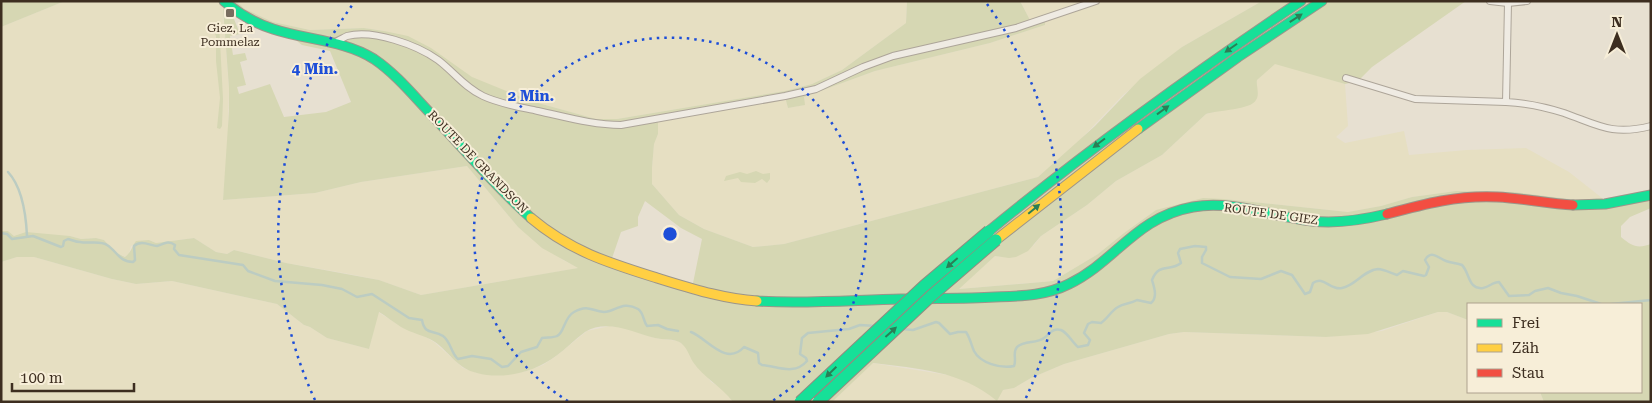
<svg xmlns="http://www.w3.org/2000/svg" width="1652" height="403" font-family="'Roboto Serif',serif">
<rect width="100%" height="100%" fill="#e7e0d1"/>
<g fill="#e6dfc2">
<polygon points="65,1 222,1 229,88 228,142 223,200 315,193 361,182 467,166 518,227 563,260 579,268 421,295 379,280 349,274 286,263 234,250 227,254 216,252 194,238 156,243 149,240 131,246 129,254 126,257 115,252 104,240 96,238 81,239 70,236 14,236 8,231 1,231 1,27"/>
<polygon points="236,1 907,1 906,23 842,70 812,84 785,91 617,119 596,119 531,101 481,82 384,31 364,28 310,30 273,22 245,9"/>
<polygon points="1020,1 1262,1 1182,47 1123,95 1075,145 1038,177 784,244 753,247 704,229 679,215 652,184 652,168 654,143 658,134 658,123 656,118 785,96 788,108 804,105 804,97 875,71 990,43 1045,25 1031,22"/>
<polygon points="1275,63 1345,84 1348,126 1336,137 1345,143 1404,131 1409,155 1467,150 1526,148 1569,172 1602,198 1577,200 1515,192 1456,191 1412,197 1381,206 1348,212 1224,199 1156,210 1124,233 1098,254 1053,281 958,289 995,256 1002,257 1034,245 1041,236 1087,205 1116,181 1162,155 1206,114 1222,110 1257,89 1257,80"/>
<polygon points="17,257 34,257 112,279 136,284 172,281 277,304 304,325 310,327 327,338 369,349 378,312 402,327 417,332 434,342 463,368 477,373 512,374 527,371 543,365 555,357 587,331 610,326 625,328 655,338 678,341 684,345 711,382 723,389 733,402 1,402 1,262"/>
<polygon points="1438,312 1447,312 1468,320 1468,392 1540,392 1544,402 832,402 872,363 954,376 969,382 987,393 1014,388 1031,378 1064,364 1169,334 1184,332 1326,337 1382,331"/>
</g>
<g fill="#d6d7b3" fill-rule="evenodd">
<polygon points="1,1 65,1 1,27"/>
<path d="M224,1H236L245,9L273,22L310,30L364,28L384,31L408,36L431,48L472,77L531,101L596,119H617L785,91L812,84L842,70L906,23L907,1H1020L1031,22L1045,18V25L990,43L875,71L804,97L805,105L788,108L785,97L656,118L658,123V134L654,144L652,168V184L679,215L704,229L753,247L784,244L1038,177L1095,126L1140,79L1182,47L1262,1H1466L1372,67L1358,81L1345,84L1275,64L1257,80C1256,86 1260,94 1256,100C1251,110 1218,110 1206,114L1162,155L1116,181L1087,205L1041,236L1028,251L1016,257L1009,258L995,256L959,289L1053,281L1098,254L1124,233L1156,210L1203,198L1224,199L1348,212L1381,206L1412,197L1456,191L1515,192L1577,200L1602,198L1611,206L1651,195V208L1630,217L1621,226V237C1632,246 1637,249 1651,244V402H1544L1540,392H1641V304H1468V320L1447,312H1438L1368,334L1326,337L1184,332L1169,334L1064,364L1031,378L1014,388L1003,390L997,401C960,370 918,369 873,363L832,402H733C721,386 704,378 693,362C689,355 687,348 681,343C674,338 663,340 655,338C634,333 607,318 585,332C575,339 566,349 556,356C535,372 503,380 477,373C458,369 450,353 435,342C424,335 411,333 401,327C393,322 386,316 379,312L369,349L327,338L310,327L304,325L277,304L172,281L136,284L112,279L34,257H17L1,262V231H8L14,236L26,232L70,236L81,239L96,238L104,240L115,252L125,257C131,253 132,246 136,241L149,240L156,243L194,238L216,252L227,254L234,250L286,263L379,280L421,295L578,268L542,248L518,227L467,166L361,182L315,193L223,200L229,111V88L223,8L232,14L240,34L230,36L233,55L245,53L247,60L240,62L246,85L237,87L239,94L270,84L284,117L326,112L351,102L330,51L302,45L293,38L271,28ZM645,201L681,228L702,239L692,288L610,264L621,232L638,226V217Z"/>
<polygon points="216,21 219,22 223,99 222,126 220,129 217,128 220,98 216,61 216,36 213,30"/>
<polygon points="756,171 763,174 770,173 770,179 767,183 762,179 755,183 741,182 738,178 724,181 726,176 740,172 747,174"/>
</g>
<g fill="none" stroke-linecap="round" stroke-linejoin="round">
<g stroke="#bcccc2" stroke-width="2.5">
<path d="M8,172C22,187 26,215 27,236"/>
<path d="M1,233L7,234L12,239L33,236L61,247L63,246L64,241L68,239C72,240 76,242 80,242C89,244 100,240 107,245C117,251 119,262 133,262L135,260L134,246C141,240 149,245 157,246C164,244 168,240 175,245L174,249L179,255L243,265L248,271L275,281L322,285L342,289L357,297L372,294L409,318L422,320C425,336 433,329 443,336C451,342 451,353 458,359L472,356L491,359L502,367L508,366L521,352L537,347L542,338C547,337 553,338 557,336C564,334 564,317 574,312C589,304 591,311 604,312C615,312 623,300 638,309C644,313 643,321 647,326L658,325L667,329L678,331"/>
<polyline points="1611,304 1651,300"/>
<path d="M901,329L913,330L936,322L939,323L950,334L958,332H966C970,338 971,344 974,351C980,363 1001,369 1014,366C1017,359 1012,353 1017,347C1025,340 1036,344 1044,338C1050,334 1052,328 1061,330C1068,333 1072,342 1078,347L1088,345L1090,340L1084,333L1088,324L1092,322L1101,323C1108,318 1111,311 1118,307C1124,303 1130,304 1137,300L1151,303C1158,297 1154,287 1152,280C1159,262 1170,272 1181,263L1178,253L1180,249L1195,246L1206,247V250L1202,257V263L1230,277L1261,279L1281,271L1292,275L1305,294L1310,292L1313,283C1324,275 1330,291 1342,288C1355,286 1364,270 1378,269C1383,269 1391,273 1397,275L1403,271L1424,276L1426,275L1429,267L1425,260C1431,249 1438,258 1446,261C1451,263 1457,263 1462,265C1470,273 1468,290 1483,288C1489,287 1493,282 1499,282L1509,296L1529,295L1535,291L1548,288L1561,293L1577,296L1601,304"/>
<path d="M691,332C707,338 726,367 744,347L758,353L759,363L762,365C777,366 794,376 807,361L806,358L800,354L802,338L808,333L849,329L860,325L876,326"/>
</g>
<g stroke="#ada599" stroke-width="8">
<g id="street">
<polyline points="1490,1 1508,3 1527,1"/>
<path d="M1508,3L1506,102C1526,103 1545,107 1564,113C1598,125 1612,136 1651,126"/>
<path d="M333,43C338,41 343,38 347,36C373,29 417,45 438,60C454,72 464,87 483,96C500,104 520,107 538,111C566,117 593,125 621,125L785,96L816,89L863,67L893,56L1016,28L1096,1"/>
<polyline points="1346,78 1415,99 1506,102"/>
</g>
</g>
<g stroke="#9c958a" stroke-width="11">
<g id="fast">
<path d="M224,1C239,14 254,23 273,29C306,40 344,40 374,59C396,74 413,95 431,114C464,149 495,186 531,218"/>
<polyline points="1138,129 1238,57 1322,1"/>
<polyline points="1573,205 1605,204 1651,195"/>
<path d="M989,231C1089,149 1194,73 1301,1"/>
<path d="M757,301C805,304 853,300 901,299C932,298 964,299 995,297C1021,296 1045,296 1069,284C1116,261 1136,217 1193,207C1233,200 1273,217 1312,221C1338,224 1362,220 1387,214"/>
</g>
</g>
<g stroke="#9c958a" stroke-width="11">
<g id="slow">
<path d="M531,218C570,251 609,263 657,278C690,288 723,299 757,301"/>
<polyline points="996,240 1138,129"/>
</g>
</g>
<g stroke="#9c958a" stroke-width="11">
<path id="jam" d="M1387,214C1424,204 1458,195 1497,197C1523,198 1548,204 1573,205"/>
</g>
<use href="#street" stroke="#efebe3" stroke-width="6"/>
<use href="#fast" stroke="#16e098" stroke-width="9"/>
<use href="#slow" stroke="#ffcf43" stroke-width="9"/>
<use href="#jam" stroke="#f24e42" stroke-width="9"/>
<g stroke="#928b80" stroke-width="13" stroke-linecap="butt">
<g id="fast-bridge">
<polyline points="800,402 924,286 989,231"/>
<polyline points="818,402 931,296 996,240"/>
</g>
</g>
<use href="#fast-bridge" stroke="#16e098" stroke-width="11"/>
</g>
<defs><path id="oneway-solid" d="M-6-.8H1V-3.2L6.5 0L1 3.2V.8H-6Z" transform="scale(1.25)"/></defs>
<g fill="#2b7e56">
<use href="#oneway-solid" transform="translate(1296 18) rotate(-33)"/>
<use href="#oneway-solid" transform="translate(1231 48) rotate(145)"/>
<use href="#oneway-solid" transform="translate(1163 110) rotate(-36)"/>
<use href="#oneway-solid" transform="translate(1099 143) rotate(143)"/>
<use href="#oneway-solid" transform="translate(1034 209) rotate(-40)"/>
<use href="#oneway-solid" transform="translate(952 263) rotate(139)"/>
<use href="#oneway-solid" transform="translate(891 332) rotate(-42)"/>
<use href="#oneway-solid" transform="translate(831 372) rotate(136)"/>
</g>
<g fill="none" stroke="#1d4ed8" stroke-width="2.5" stroke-dasharray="2.5 5">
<path d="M568 401A196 196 0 1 1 772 401"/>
<path d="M315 400A392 392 0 0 1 353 4M987 4A392 392 0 0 1 1025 400"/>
</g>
<rect fill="#786c5e" stroke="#f7eed8" stroke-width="2" x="225" y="8" width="10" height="10" rx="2.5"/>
<g text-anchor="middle" stroke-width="4" stroke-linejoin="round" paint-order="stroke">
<g font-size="12" fill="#3d2e20" stroke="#f7eed8">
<text x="230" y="32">Giez, La<tspan x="230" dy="14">Pommelaz</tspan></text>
</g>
<g font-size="12" fill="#3d2e20" stroke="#f7eed8">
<text transform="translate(478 162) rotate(46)" y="4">ROUTE DE GRANDSON</text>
<text transform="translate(1271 214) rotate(8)" y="4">ROUTE DE GIEZ</text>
</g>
</g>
<circle cx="670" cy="234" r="8" fill="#1d4ed8" stroke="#f7eed8" stroke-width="2.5"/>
<g font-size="15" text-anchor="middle" font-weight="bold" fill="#1d4ed8" stroke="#f7eed8" stroke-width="4" stroke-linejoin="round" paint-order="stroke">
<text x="315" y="74">4 Min.</text>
<text x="531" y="101">2 Min.</text>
</g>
<rect width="1652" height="403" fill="none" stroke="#3d2e20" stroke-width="5"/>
<rect x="1467" y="303" width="175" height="90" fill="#f7eed8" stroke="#ada18e"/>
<rect x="1477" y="319" width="25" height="8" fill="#16e098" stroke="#ada18e"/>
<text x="1512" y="328" font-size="15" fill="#3d2e20">Frei</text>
<rect x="1477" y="344" width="25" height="8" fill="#ffcf43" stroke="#ada18e"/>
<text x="1512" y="353" font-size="15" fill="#3d2e20">Zäh</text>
<rect x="1477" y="369" width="25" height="8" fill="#f24e42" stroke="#ada18e"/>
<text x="1512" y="378" font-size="15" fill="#3d2e20">Stau</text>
<g transform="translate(1617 35)" stroke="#f7eed8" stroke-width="4" paint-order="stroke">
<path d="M0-4L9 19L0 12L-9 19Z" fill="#3d2e20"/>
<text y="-8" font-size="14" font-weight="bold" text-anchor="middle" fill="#3d2e20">N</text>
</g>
<path d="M12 383v8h122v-8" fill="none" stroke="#3d2e20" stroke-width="2.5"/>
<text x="20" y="383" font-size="15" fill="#3d2e20" stroke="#f7eed8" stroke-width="4" paint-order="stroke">100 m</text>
</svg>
